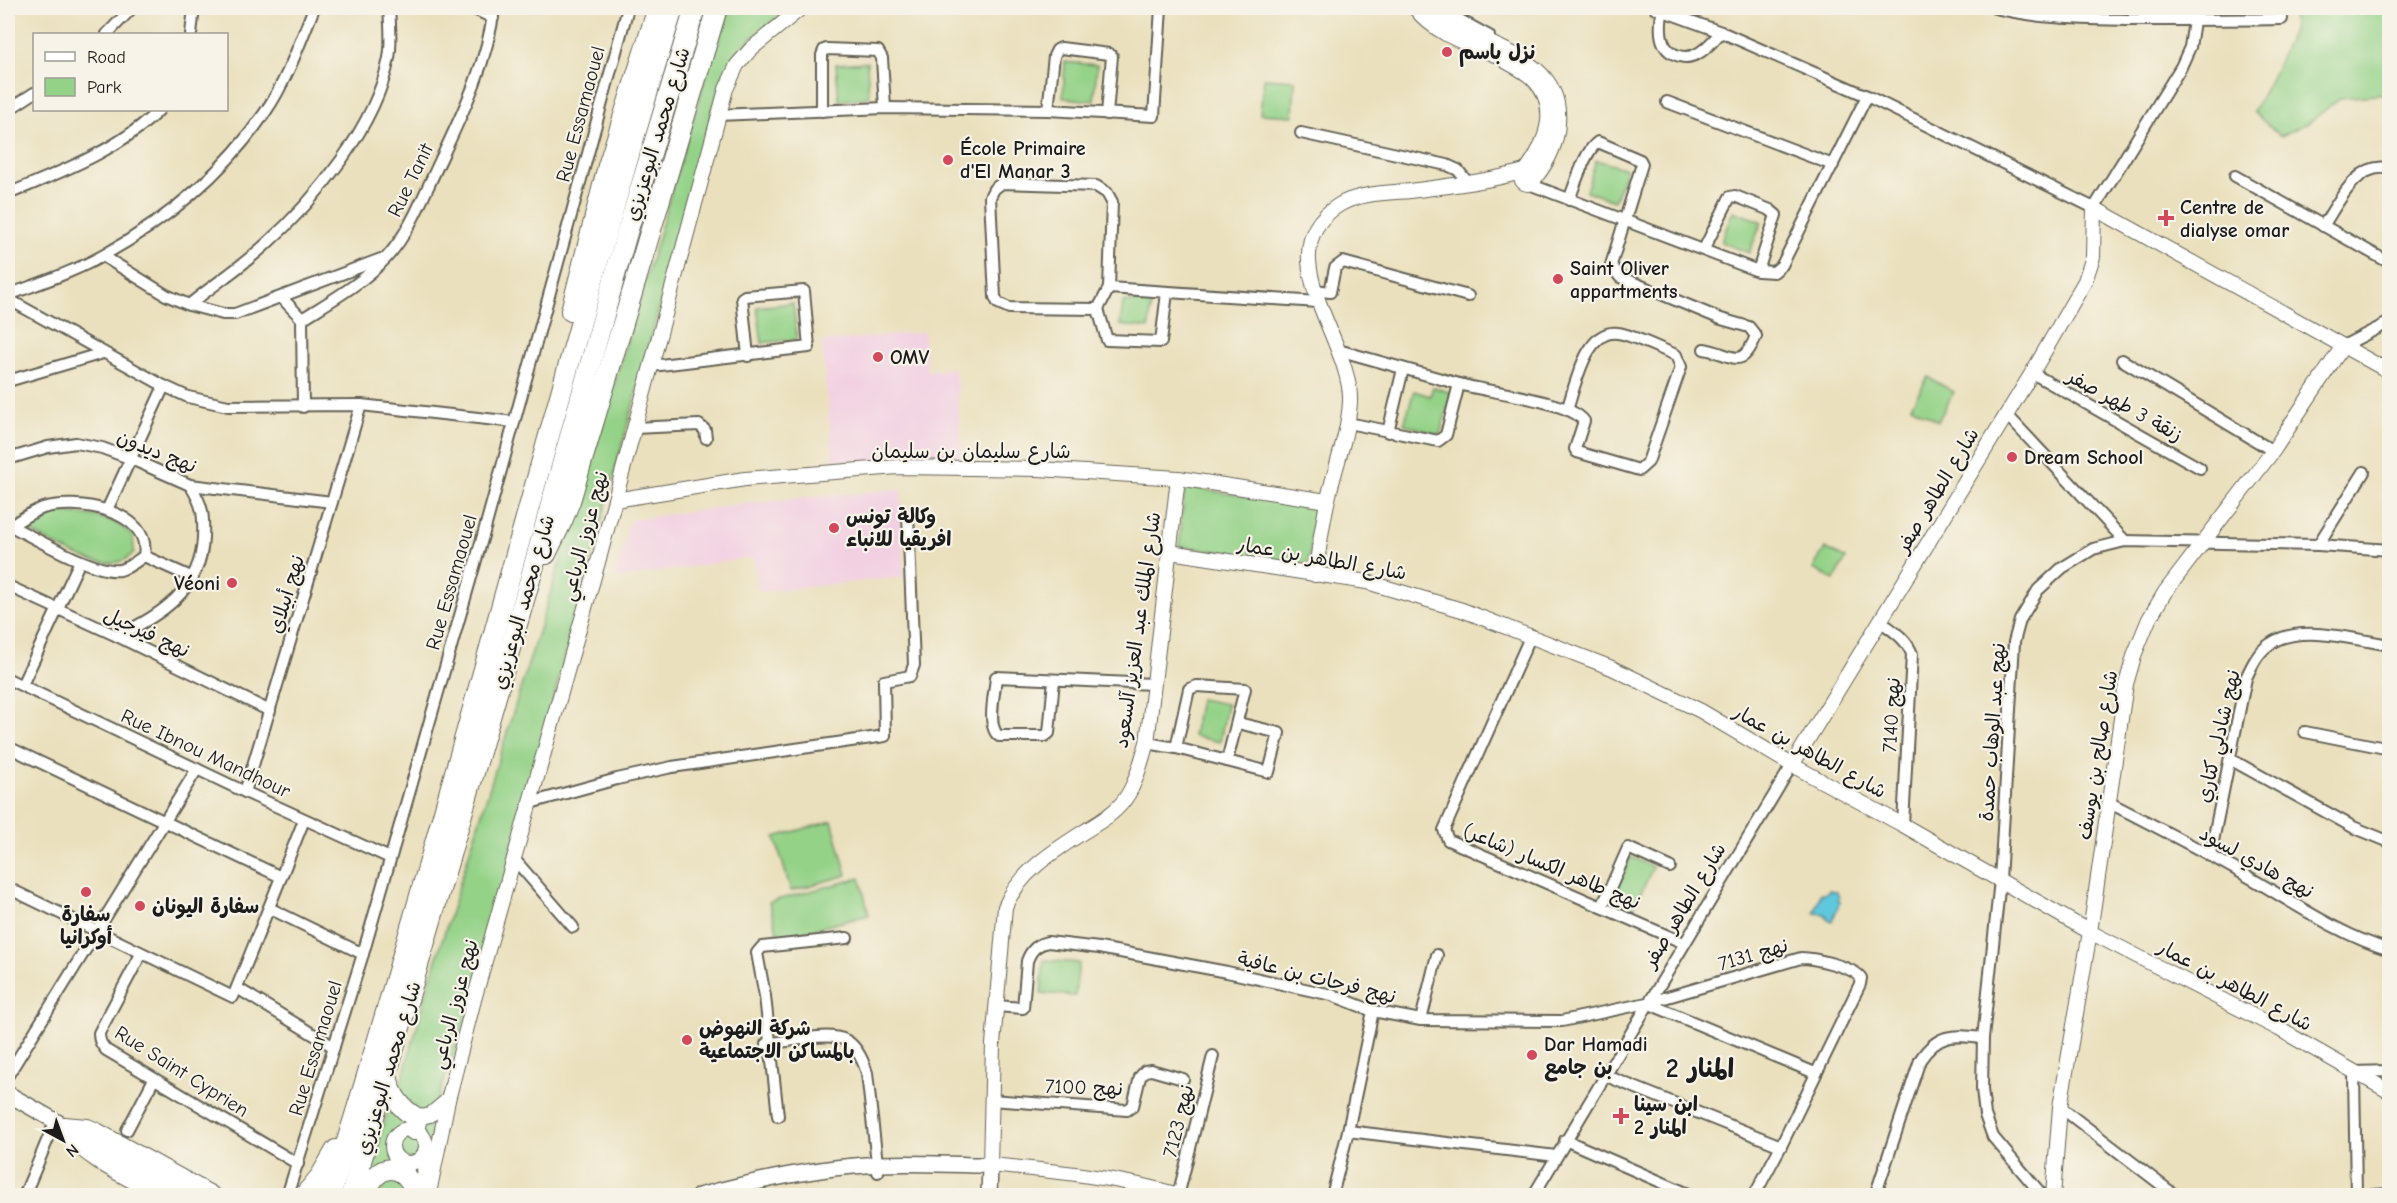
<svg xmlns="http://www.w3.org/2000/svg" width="2397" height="1203" font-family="'Comic Neue','Playpen Sans Arabic',sans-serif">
<rect width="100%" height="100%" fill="#f7f3e8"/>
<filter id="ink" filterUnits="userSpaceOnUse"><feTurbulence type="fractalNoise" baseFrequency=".0167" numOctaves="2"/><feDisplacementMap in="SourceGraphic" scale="12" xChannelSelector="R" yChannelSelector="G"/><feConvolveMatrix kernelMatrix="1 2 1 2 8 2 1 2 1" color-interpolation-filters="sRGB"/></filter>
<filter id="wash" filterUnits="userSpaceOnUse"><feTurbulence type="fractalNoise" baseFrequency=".008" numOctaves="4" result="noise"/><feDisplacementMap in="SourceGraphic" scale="24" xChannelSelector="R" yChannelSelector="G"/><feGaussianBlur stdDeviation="1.35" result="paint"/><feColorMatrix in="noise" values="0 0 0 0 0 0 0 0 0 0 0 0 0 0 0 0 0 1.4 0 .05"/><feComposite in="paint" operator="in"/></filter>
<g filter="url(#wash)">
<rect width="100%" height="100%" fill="#eae0bd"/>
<g fill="#f2d0e2">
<polygon points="924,332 927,371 955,368 963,459 833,461 822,342"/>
<polygon points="901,489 904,577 759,592 754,557 615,579 630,520 748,503"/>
</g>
<g fill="#94d288" stroke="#587752" stroke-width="1.5">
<polygon points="730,8 791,8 753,37 733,57 718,90 472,1001 436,1104 430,1110 417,1113 399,1090 436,960 588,472 703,86"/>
<path d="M2294,8H2389V94L2340,98L2311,121L2281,136L2253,112C2268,86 2281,59 2292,30C2295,23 2290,15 2294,8Z"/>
<polygon points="867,62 869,97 839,101 836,64"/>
<polygon points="1065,62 1097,65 1094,101 1063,98"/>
<polygon points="1264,78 1295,80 1293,116 1260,114"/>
<polygon points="1596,160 1627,169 1614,201 1586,191"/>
<polygon points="1733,211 1762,222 1749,253 1721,242"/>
<polygon points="1123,302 1151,302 1149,328 1120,325"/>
<polygon points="793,303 797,339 762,343 757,307"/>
<polygon points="1928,377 1954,392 1938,421 1911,406"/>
<polygon points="1433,387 1452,393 1440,435 1404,424 1414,391 1430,396"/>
<polygon points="1185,487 1317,507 1308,564 1179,546"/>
<path d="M53,513C81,513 112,514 133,536L134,552C110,583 48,540 22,527L31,520Z"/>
<polygon points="1825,548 1846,559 1834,580 1813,569"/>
<polygon points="1200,699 1227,704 1220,742 1193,736"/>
<polygon points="832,821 847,875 791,891 775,837"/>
<polygon points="1631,857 1653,867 1631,914 1610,904"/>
<polygon points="860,878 869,915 779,938 769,902"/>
<polygon points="1044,960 1079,963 1075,996 1041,993"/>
<polygon points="391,1099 425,1126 441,1117 424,1195 366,1196 369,1173"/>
</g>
<polygon fill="#60c8dc" stroke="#3e727c" stroke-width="1.5" points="1829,890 1837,891 1839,897 1838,901 1840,902 1832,921 1828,919 1825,914 1814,913 1821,893 1824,894"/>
</g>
<g filter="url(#ink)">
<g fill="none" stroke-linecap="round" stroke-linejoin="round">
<g stroke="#646154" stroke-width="14">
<g id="minor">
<polyline points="472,8 493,18"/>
<polyline points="1443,8 1456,18 1489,36"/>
<polyline points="1655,8 1721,32 1867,96 2094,208 2181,67 2190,47 2194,21"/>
<path d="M1663,8C1660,23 1657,46 1674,54C1683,58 1688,58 1697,54C1707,49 1714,40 1721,32"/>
<path d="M1995,8C2040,19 2084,19 2131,20C2181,20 2232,20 2282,19"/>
<polyline points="107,34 132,8"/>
<polyline points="191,34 194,8"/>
<polyline points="1667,102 1833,165"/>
<polyline points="8,110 34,93"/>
<polyline points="1048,110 1054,56 1057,50 1061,48 1109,54 1112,56 1107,114"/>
<polyline points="822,111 822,55 824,50 827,49 878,51 882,58 885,108"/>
<polyline points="718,115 885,108 1048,110 1154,116 1161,8"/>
<polyline points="1301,133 1447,165 1458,170 1468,183"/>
<polyline points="2235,176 2390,263"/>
<polyline points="1529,184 1758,271 1774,272 1782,265 1867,96"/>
<path d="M8,194C60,172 118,151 159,110"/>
<path d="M1569,200C1575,185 1585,150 1598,142L1640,160L1642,164L1611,265L1620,277L1721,319L1749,327L1756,336C1741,372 1734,354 1704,349"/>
<path d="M2323,226C2337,205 2358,159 2390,169"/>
<polyline points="1704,249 1730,197 1735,196 1770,210 1776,215 1758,271"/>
<path d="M103,256L166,295L189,305C213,285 241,267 264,246C316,200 376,126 389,58C392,42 390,24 389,8"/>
<polyline points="1109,288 1318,302"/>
<polyline points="1315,290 1330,292 1335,268 1343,262 1468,296"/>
<path d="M8,295C40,283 74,272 104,255C168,219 225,172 266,111C287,80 300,42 314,8"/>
<polyline points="282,298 302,319 303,407"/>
<polyline points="8,299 164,386 188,397 228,406 361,405 514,422"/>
<polyline points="189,305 223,314 235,314 381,259"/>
<polyline points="1098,309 1009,308 998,303 995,297 990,197 994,189 1002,183 1096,186 1107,193 1112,202 1109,288 1098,309 1107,340 1161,342 1167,292"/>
<path d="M302,319C332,300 363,283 387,257C408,234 421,202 434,174C459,120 487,67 494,8"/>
<polyline points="2343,346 2390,322"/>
<polyline points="1338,350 1459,384 1446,435 1438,441 1348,423"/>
<polyline points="2122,360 2273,451"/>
<polyline points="652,366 809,347 804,291 745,296 742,298 748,356"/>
<polyline points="2032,373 2200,468"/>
<polyline points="8,381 103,353"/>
<path d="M1459,384C1486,392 1569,400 1584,421L1575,449L1577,452L1639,470L1648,462L1681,367L1676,355C1660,349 1633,335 1618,333C1586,328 1575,387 1567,410"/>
<polyline points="2006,414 2125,541"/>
<polyline points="634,428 699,425 705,430 706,438"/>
<polyline points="1388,432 1403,369"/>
<polyline points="8,459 48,447 76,443 102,448 129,458 190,485 332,502"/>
<polyline points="107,510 164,386"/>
<path d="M8,524L11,526C35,538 95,574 120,570C129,568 137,561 144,556C152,510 75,498 43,508C31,512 21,519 11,526"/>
<polyline points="2318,545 2364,472"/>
<polyline points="144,556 193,578"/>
<polyline points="8,586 117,636 270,711"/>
<path d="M1880,621C1893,631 1906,638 1912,654L1903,825"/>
<polyline points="1531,635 1444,830 1448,840 1684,943"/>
<path d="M117,636C160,616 201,590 203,538C204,515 203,505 190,485"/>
<polyline points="8,679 245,792 390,858"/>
<path d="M1054,680L1049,733L1045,736H999C986,727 995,692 996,677L1153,684"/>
<polyline points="22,685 80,561"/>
<polyline points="2305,732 2390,749"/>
<polyline points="1147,743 1176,748 1227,761 1245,689 1197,686 1189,689 1176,748"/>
<polyline points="8,747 281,877"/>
<polyline points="2230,759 2353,827 2390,842"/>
<polyline points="1227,761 1269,772 1279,733 1238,723"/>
<polyline points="245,792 361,405"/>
<path d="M2108,802C2157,827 2206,852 2254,880C2297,905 2342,936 2390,950"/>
<polyline points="530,803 617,779 672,767 885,736 884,681 910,676 914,665 908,515"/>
<path d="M2210,856L2246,678C2252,665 2258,652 2270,644C2299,623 2357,640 2390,645"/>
<polyline points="515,860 573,927"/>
<polyline points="8,888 233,997 304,820"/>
<polyline points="1602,907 1628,848 1670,867"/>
<polyline points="269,908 363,954"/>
<path d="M141,954L99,1033C99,1041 101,1044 106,1050L298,1164"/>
<polyline points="237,988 334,1047"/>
<polyline points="1647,1003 1815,1073"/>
<path d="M996,1006L1023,1008L1027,961C1031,950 1037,944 1048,942L1099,948L1227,972L1332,995L1373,1011L1421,1020L1562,1021L1647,1003L1801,958C1814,958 1854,967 1861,978L1860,984L1781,1146L1754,1196"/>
<polyline points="1421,1020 1437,955"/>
<path d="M766,1044C780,1042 794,1040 808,1038C842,1033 856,1038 867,1073L878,1172"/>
<polyline points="8,1075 197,769"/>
<polyline points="1604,1075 1781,1146"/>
<polyline points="991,1100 1127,1110 1133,1106 1140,1077 1145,1071 1151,1070 1183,1079"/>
<polyline points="2060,1107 2176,1196"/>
<polyline points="778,1116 765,996 757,953 762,947 847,938"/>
<polyline points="127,1130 154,1079"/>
<polyline points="1348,1131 1556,1156"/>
<polyline points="1565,1140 1693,1196"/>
<polyline points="2356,1195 2354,1072 2390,1071"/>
<polyline points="24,1196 55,1122"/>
<polyline points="287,1196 363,954 484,532 628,8"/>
<polyline points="1178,1196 1213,1056"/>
<polyline points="1332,1196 1348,1131 1373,1011"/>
<polyline points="1533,1196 1792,765"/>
<path d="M1875,1196L1920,1060C1938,1033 1953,1035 1983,1038"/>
<polyline points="2043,1196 1993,1137 1985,1115 1982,1089 1983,1038 2000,880 2014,642 2020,620 2038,590 2062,568 2093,549 2125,541 2318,545 2390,550"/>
<polyline points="2356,1196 2390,1194"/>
</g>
</g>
<g stroke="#646154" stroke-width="16">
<g id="tertiary">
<path d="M1415,8C1435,34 1465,43 1495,55"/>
<path d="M1429,8C1471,48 1564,50 1558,123C1557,144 1549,161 1535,178"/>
<path d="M1505,61C1514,66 1525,71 1533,79C1560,105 1547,143 1527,169"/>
<circle cx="1528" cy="177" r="7"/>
<polyline points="2094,208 2390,372"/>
<path d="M1178,478L1147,743C1140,764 1136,786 1122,803C1112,815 1098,823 1085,831C1054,851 1019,872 1005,907L993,1044L990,1165C1054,1171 1120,1177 1182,1196"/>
<polyline points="615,500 745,479 898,467 1039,469 1178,478 1327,501"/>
<polyline points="1170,552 1367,582 1462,610 1612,668 1701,711 1792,765 1903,825 2090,932 2279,1029 2390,1092"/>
<path d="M1315,575C1319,550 1322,524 1328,499C1335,467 1348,435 1350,402C1353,342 1264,251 1339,205C1359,193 1387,193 1410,191C1447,186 1485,182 1521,172"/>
<polyline points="1792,765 2032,373 2085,281 2093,257 2094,208"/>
<polyline points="417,1118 430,1115 448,1100"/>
<circle cx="409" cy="1146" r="17"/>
<polyline points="429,1193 448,1100 475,996 600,555 726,89 737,65 751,49 801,8"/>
<polyline points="2053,1196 2060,1107 2090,932 2126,684 2135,653 2149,619 2165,592 2273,451 2343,346"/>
</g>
</g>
<g stroke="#646154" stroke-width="18">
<g id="secondary">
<polyline points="8,1094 187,1196"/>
<polyline points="424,1155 426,1196"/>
<path d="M699,1196C758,1180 819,1167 880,1164C916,1162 953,1165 990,1165L989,1196"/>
</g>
</g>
<g stroke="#646154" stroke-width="22">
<g id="motorway">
<polyline points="571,311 608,166 658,8"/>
<polyline points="546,554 562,521 570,501 717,8"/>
<path d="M387,1075C390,1094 399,1108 417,1118L414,1130"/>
<polyline points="64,1127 87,1129 96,1133 210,1196"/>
<path d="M64,1127C88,1159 131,1176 166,1196"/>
<polyline points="304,1196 320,1177 336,1150"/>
<path d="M330,1196C454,802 552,402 673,8"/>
<polyline points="351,1196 531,576 626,236 695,8"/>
<path d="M361,1196C366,1189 371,1181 377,1175C393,1160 415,1176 413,1196"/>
</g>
</g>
<use href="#minor" stroke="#fff" stroke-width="10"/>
<use href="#tertiary" stroke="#fff" stroke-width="14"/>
<use href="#secondary" stroke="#fff" stroke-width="15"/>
<use href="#motorway" stroke="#fff" stroke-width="20"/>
</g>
</g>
<g fill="#d1495b" stroke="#f7f3e8" stroke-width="2">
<circle cx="1447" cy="52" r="6"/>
<circle cx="948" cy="160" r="6"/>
<path d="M2163 209h6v6h6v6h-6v6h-6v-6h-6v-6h6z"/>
<circle cx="1558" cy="279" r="6"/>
<circle cx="878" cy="357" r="6"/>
<circle cx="2012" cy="457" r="6"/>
<circle cx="834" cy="528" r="6"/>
<circle cx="232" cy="583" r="6"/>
<circle cx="86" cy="892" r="6"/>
<circle cx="140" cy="906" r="6"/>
<circle cx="687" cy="1040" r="6"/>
<circle cx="1532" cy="1055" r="6"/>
<path d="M1618 1107h6v6h6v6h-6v6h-6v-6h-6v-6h6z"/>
</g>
<g text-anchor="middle" stroke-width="4.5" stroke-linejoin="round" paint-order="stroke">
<g font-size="20" font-weight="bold" fill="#1c1c1c" stroke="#f7f3e8" text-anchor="start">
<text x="1459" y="59">نزل باسم</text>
<text x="960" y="155">École Primaire<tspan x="960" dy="23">d'El Manar 3</tspan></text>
<text x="2180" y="214">Centre de<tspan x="2180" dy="23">dialyse omar</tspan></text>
<text x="1570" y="275">Saint Oliver<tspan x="1570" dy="23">appartments</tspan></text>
<text x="890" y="364">OMV</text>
<text x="2024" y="464">Dream School</text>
<text x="846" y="523">وكالة تونس<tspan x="846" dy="23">افريقيا للانباء</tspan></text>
<text x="220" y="590" text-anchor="end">Véoni</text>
<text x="152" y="913">سفارة اليونان</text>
<text x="86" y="921" text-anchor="middle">سفارة<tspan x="86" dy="23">أوكرانيا</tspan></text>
<text x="699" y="1035">شركة النهوض<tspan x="699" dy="23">بالمساكن الاجتماعية</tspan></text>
<text x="1544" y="1051">Dar Hamadi<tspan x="1544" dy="23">بن جامع</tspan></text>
<text x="1634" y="1111">ابن سينا<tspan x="1634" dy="23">المنار 2</tspan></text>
</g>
<g font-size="20" fill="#1c1c1c" stroke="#f7f3e8">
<text transform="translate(580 114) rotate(-75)" y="7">Rue Essamaouel</text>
<text transform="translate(657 134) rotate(-73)" y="7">شارع محمد البوعزيزي</text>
<text transform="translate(410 180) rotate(-64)" y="7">Rue Tanit</text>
<text transform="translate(2125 405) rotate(29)" y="7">زنقة 3 طهر صفر</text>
<text transform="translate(157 451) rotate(22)" y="7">نهج ديدون</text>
<text x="971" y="458">شارع سليمان بن سليمان</text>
<text transform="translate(1937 490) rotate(-59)" y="7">شارع الطاهر صفر</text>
<text transform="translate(584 536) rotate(-75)" y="7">نهج عزوز الرباعي</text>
<text transform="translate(1322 558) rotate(10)" y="7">شارع الطاهر بن عمار</text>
<text transform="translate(451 582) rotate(-74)" y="7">Rue Essamaouel</text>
<text transform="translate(286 594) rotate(-73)" y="7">نهج أبيلاي</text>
<text transform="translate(523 602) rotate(-74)" y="7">شارع محمد البوعزيزي</text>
<text transform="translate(1137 630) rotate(-82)" y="7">شارع الملك عبد العزيز آلسعود</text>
<text transform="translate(147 632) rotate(25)" y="7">نهج فيرجيل</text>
<text transform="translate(1891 715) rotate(-87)" y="7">نهج 7140</text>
<text transform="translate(1992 732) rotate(-86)" y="7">نهج عبد الوهاب حمدة</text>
<text transform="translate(2218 736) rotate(-77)" y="7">نهج شادلي كتاري</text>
<text transform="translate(1810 751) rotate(29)" y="7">شارع الطاهر بن عمار</text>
<text transform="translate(206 753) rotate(25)" y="7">Rue Ibnou Mandhour</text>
<text transform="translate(2097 755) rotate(-81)" y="7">شارع صالح بن يوسف</text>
<text transform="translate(2257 862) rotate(29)" y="7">نهج هادي لسود</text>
<text transform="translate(1552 866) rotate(23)" y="7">نهج طاهر الكسار (شاعر)</text>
<text transform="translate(1684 905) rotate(-59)" y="7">شارع الطاهر صفر</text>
<text transform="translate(1753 954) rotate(-16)" y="7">نهج 7131</text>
<text transform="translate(1317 977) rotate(14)" y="7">نهج فرحات بن عافية</text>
<text transform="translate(2235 985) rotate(28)" y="7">شارع الطاهر بن عمار</text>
<text transform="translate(454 1004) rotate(-75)" y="7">نهج عزوز الرباعي</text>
<text transform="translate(315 1048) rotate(-73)" y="7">Rue Essamaouel</text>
<text transform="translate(388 1068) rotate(-73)" y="7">شارع محمد البوعزيزي</text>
<text transform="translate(182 1071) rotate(32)" y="7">Rue Saint Cyprien</text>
<text transform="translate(1084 1087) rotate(2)" y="7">نهج 7100</text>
<text transform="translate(1178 1121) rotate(-76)" y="7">نهج 7123</text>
</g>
<g font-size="26" font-weight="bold" fill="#1c1c1c" stroke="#f7f3e8">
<text x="1700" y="1077">المنار 2</text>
</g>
</g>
<rect width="2397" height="1203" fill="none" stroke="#f7f3e8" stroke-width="30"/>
<rect x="33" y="33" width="195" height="78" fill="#f7f3e8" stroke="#9f9d96" stroke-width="1.5"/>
<rect x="45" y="52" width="30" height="9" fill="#ffffff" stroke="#9f9d96" stroke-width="1.5"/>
<text x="87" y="63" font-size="18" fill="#1c1c1c">Road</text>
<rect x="45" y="78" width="30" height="18" fill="#94d288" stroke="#9f9d96" stroke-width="1.5"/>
<text x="87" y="93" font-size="18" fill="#1c1c1c">Park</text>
<g transform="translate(63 1140) rotate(139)" stroke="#f7f3e8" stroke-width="4.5" paint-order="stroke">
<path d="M0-4.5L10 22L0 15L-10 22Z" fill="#1c1c1c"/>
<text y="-9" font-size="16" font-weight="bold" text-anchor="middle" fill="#1c1c1c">N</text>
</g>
</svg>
